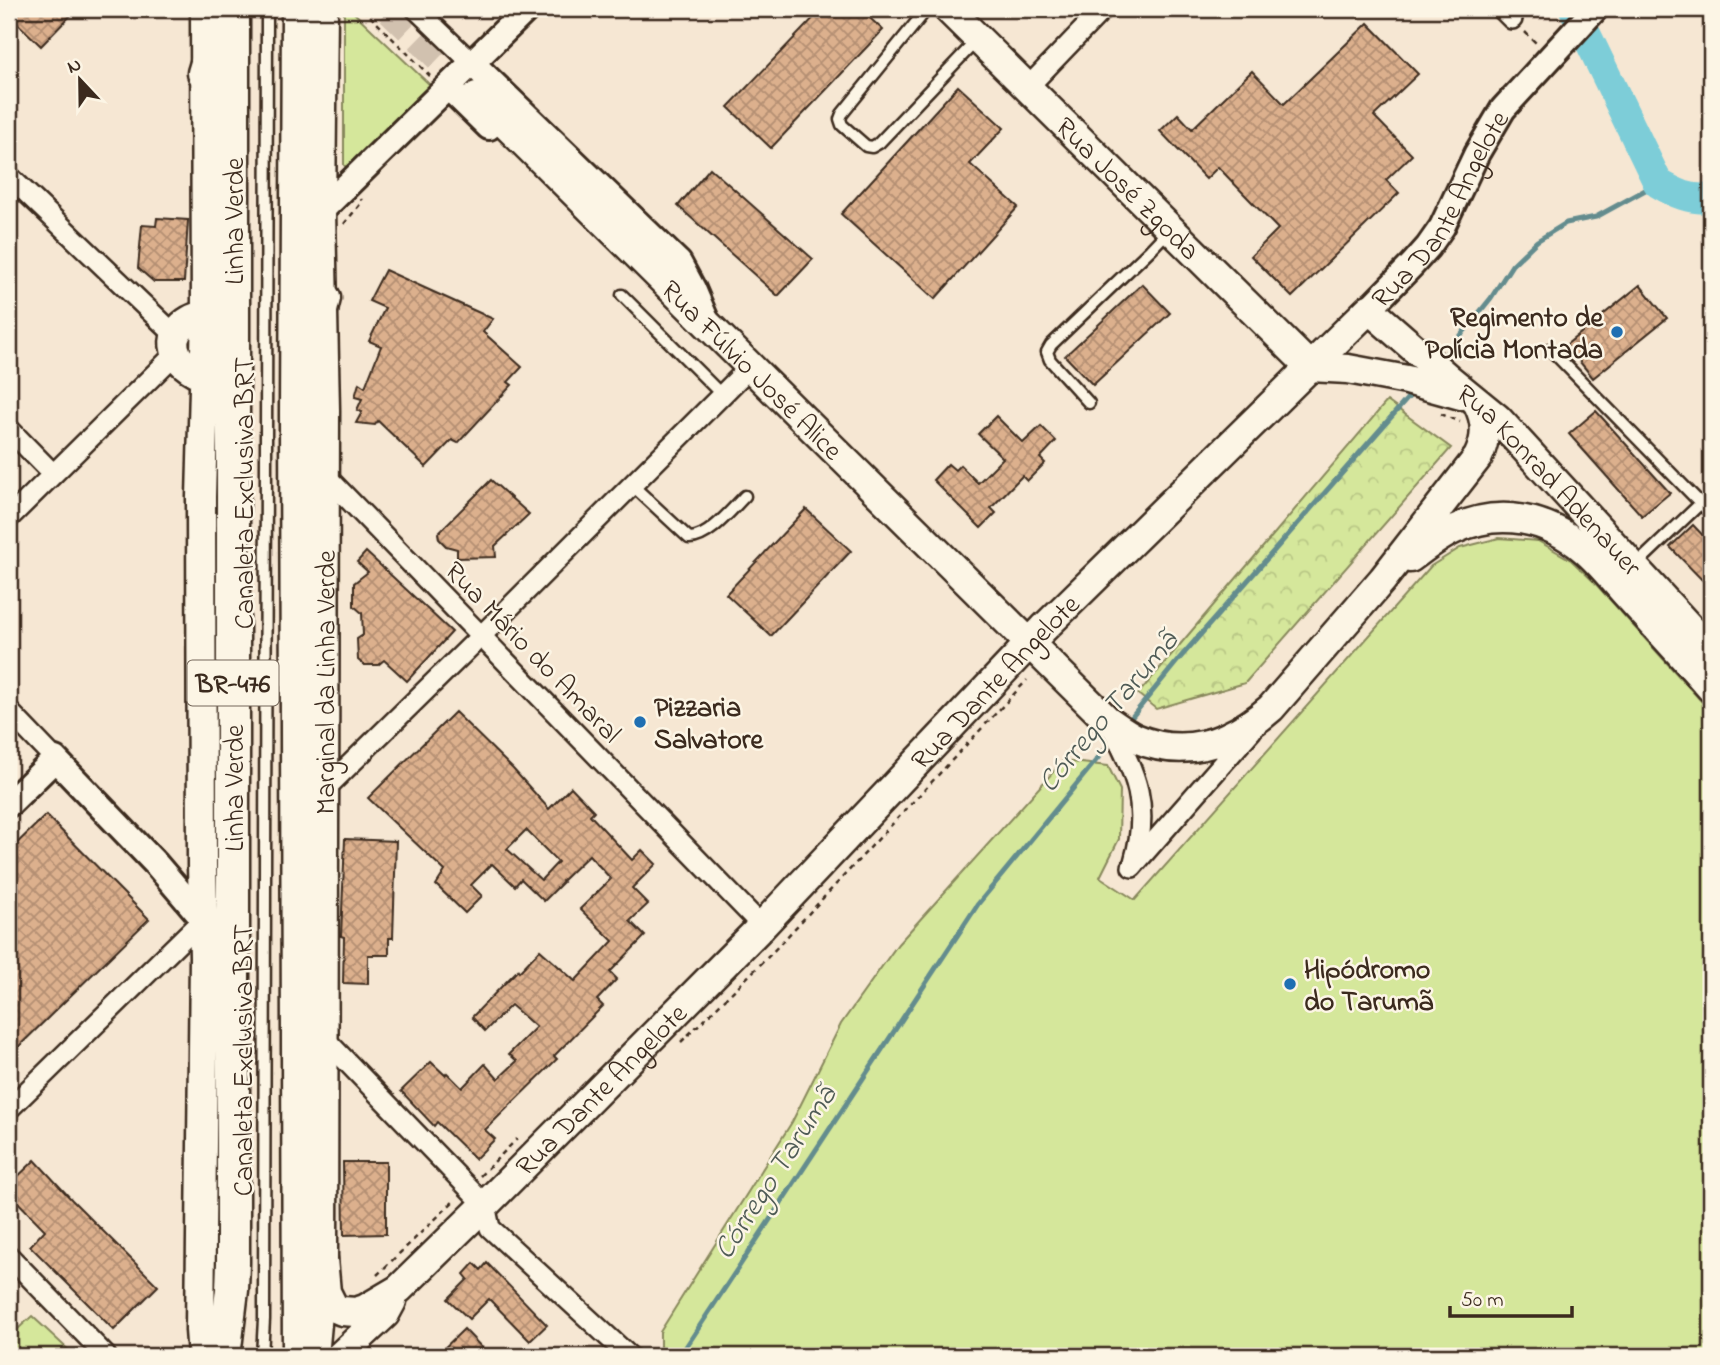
<svg xmlns="http://www.w3.org/2000/svg" width="1720" height="1365" font-family="'Indie Flower',sans-serif">
<defs>
<pattern id="forest-crowns" width="20" height="18" patternUnits="userSpaceOnUse" patternTransform="scale(1.75)"><rect width="20" height="18" fill="#d5e79b"/><path d="M2 6a3 3 0 1 1 6 0M12 15a3 3 0 1 1 6 0" fill="none" stroke="#b8c685"/></pattern>
<pattern id="building-cross-hatch" width="8" height="8" patternUnits="userSpaceOnUse" patternTransform="scale(1.75)"><rect width="8" height="8" fill="#dcb08d"/><path d="M0 0l8 8M0 8l8-8" fill="none" stroke="#b48f73"/></pattern>
</defs>
<rect width="100%" height="100%" fill="#f6e7d3"/>
<filter id="ink" filterUnits="userSpaceOnUse"><feTurbulence type="fractalNoise" baseFrequency=".0143" numOctaves="2"/><feDisplacementMap in="SourceGraphic" scale="14" xChannelSelector="R" yChannelSelector="G"/><feConvolveMatrix kernelMatrix="1 2 1 2 8 2 1 2 1" color-interpolation-filters="sRGB"/></filter>
<g filter="url(#ink)">
<g fill="#d5e79b" stroke="#88885c" stroke-width="2">
<polygon points="344,9 350,9 430,85 347,168 344,165"/>
<polygon points="1499,538 1538,541 1571,560 1593,581 1711,712 1711,1356 660,1356 660,1332 792,1122 841,1024 898,944 1063,761 1108,766 1120,790 1119,839 1100,877 1135,900 1431,566 1460,548"/>
<polygon points="32,1316 75,1356 9,1356 9,1337"/>
</g>
<polygon fill="url(#forest-crowns)" stroke="#88885c" stroke-width="2" points="1387,401 1451,448 1245,683 1156,709 1138,694"/>
<g fill="none" stroke-linecap="round" stroke-linejoin="round">
<g stroke="#638c8e" stroke-width="5">
<polyline points="1441,360 1491,298 1512,265 1537,241 1566,223 1596,217 1658,183"/>
<polyline points="1127,723 1179,659 1414,391"/>
<polyline points="680,1356 978,904 1112,741"/>
</g>
<path stroke="#7dcdd8" stroke-width="30" d="M1574,9L1658,183C1675,193 1691,201 1711,198"/>
</g>
<g fill="url(#building-cross-hatch)" stroke="#3b2a1e" stroke-width="2" fill-rule="evenodd">
<polygon points="23,9 77,9 41,46 13,19"/>
<polygon points="822,9 860,9 883,30 771,148 728,107"/>
<polygon points="1368,23 1418,74 1374,116 1412,155 1386,180 1399,193 1292,297 1251,256 1278,229 1218,167 1206,179 1160,131 1178,114 1192,129 1252,71 1284,104"/>
<polygon points="958,86 1004,128 970,164 1018,207 935,299 841,214"/>
<polygon points="710,168 813,259 778,296 678,206"/>
<polygon points="157,218 188,220 184,282 154,282 138,268 142,225 156,226"/>
<polygon points="385,270 493,319 483,332 522,367 508,382 512,385 458,443 452,440 426,467 378,421 375,425 356,423 362,412 357,410 362,399 355,397 359,383 365,387 381,346 369,341 385,308 369,301"/>
<polygon points="1142,284 1170,313 1093,385 1065,356"/>
<polygon points="1640,285 1667,318 1593,378 1566,345"/>
<polygon points="1596,411 1670,493 1642,516 1569,434"/>
<polygon points="996,416 1023,443 1041,426 1056,441 1040,458 1045,463 1027,481 1022,476 991,508 996,513 981,528 933,480 948,464 955,470 960,465 978,483 1003,458 978,434"/>
<polygon points="491,480 529,514 495,546 496,557 457,558 457,549 446,546 439,539 438,533"/>
<polygon points="806,509 851,551 771,636 726,594"/>
<polygon points="1693,525 1711,544 1711,589 1670,547"/>
<polygon points="366,552 452,632 407,681 384,660 378,665 364,665 358,660 357,639 363,635 362,613 354,606 354,583 368,572 357,562"/>
<path d="M455,712L513,769L549,809L571,787L594,811L590,815L632,860L642,850L656,864L632,888L648,904L630,921L645,936L610,972L617,979L597,1000L603,1006L554,1056L557,1059L485,1130L495,1139L475,1159L437,1122L434,1126L401,1091L431,1062L445,1075L447,1073L462,1088L485,1064L498,1079L517,1061L509,1054L536,1027L511,1005L485,1031L472,1017L506,982L518,970L519,972L540,950L575,981L613,941L580,909L611,879L589,855L562,881L563,882L544,901L521,879L515,886L492,864L471,885L482,896L465,913L436,885L445,871L368,798ZM526,830L558,862L541,880L507,849Z"/>
<polygon points="46,815 149,919 9,1056 9,851"/>
<polygon points="345,839 396,841 393,938 389,938 389,955 368,955 368,984 343,983 344,937 341,936"/>
<polygon points="35,1160 72,1200 158,1286 114,1330 30,1246 45,1230 9,1193 9,1185"/>
<polygon points="343,1162 386,1162 386,1234 344,1235"/>
<polygon points="474,1263 481,1270 487,1263 547,1325 530,1341 489,1299 469,1319 448,1299 468,1279 464,1274"/>
<polygon points="464,1329 490,1356 436,1356"/>
</g>
<g fill="none" stroke-linecap="round" stroke-linejoin="round">
<polyline stroke="#d1c1af" stroke-width="28" stroke-dasharray="28 14" stroke-linecap="butt" points="389,9 477,95"/>
<g stroke="#3b2a1e" stroke-width="15">
<g id="service">
<polyline points="927,9 842,114 840,119 842,125 866,146 872,147 879,143 977,40"/>
<polyline points="622,295 722,395"/>
<polyline points="1550,349 1711,514"/>
<polyline points="1089,403 1050,360 1047,352 1051,345 1150,250 1170,229"/>
<path d="M632,485L689,538C708,539 732,509 745,496"/>
<polyline points="1635,566 1701,503"/>
<polyline points="262,1356 264,1319 267,9"/>
</g>
</g>
<g stroke="#3b2a1e" stroke-width="24">
<g id="minor">
<polyline points="416,9 472,63"/>
<polyline points="1502,9 1512,19"/>
<polyline points="1027,88 1103,9"/>
<polyline points="9,176 175,335"/>
<polyline points="9,429 53,474"/>
<polyline points="325,475 762,926"/>
<polyline points="9,518 176,353"/>
<polyline points="9,711 55,759"/>
<path d="M1110,725C1137,774 1150,807 1134,862"/>
<polyline points="324,790 481,636 751,366"/>
<polyline points="1132,867 1252,730"/>
<polyline points="323,1037 485,1205 490,1228 629,1356"/>
<polyline points="9,1109 203,919"/>
<polyline points="9,1256 106,1356"/>
</g>
</g>
<g stroke="#3b2a1e" stroke-width="30">
<g id="tertiary">
<polyline points="472,63 679,263 693,289 707,322"/>
<polyline points="448,87 489,127"/>
<polyline points="321,211 527,9"/>
<path id="s1" d="M1369,309L1412,265L1428,247L1442,227L1477,153L1503,109L1595,9"/>
<polyline points="9,804 55,759 156,864 203,919"/>
</g>
</g>
<g stroke="#3b2a1e" stroke-width="33">
<g id="secondary">
<path id="s2" d="M948,9L1310,367"/>
<path id="s3" d="M477,96L1107,720C1116,726 1125,733 1135,738C1186,760 1232,742 1271,708L1383,579L1478,457C1487,438 1487,422 1478,404"/>
<polyline points="1310,367 1348,369 1407,380 1461,395"/>
<path d="M205,377C197,373 188,369 182,362C163,339 182,318 206,315"/>
<path d="M1410,558C1424,548 1439,536 1455,529C1500,508 1547,518 1584,549C1601,563 1614,581 1628,596C1656,627 1684,657 1711,688"/>
<path id="s4" d="M323,1259L326,1292L332,1304L335,1308L342,1311L356,1312L365,1309L399,1289L485,1205L762,926L1044,628L1369,309L1448,378L1497,418L1711,651"/>
<polyline points="202,1356 200,1330 204,957 202,865 201,497 206,315 205,9"/>
<path id="s5" d="M314,1356L323,1259L325,410L321,211L323,9"/>
<polyline points="340,1356 385,1314 392,1301"/>
</g>
</g>
<g stroke="#3b2a1e" stroke-width="37">
<g id="trunk">
<polyline points="298,9 296,413 299,1356"/>
<polyline points="204,73 223,10"/>
<polyline points="309,360 324,298"/>
<polyline points="224,1356 232,1290 233,1263 233,9"/>
</g>
</g>
<g stroke="#3b2a1e" stroke-width="2.5" stroke-dasharray="5 5" stroke-linecap="butt">
<polyline points="363,9 430,76"/>
<polyline points="1525,32 1537,44"/>
<polyline points="344,224 362,202 361,199"/>
<polyline points="1441,414 1460,422"/>
<polyline points="681,1042 768,957 1027,680"/>
<polyline points="480,1176 517,1139"/>
<polyline points="377,1275 455,1200"/>
</g>
<use href="#service" stroke="#fcf5e5" stroke-width="10"/>
<use href="#minor" stroke="#fcf5e5" stroke-width="19"/>
<use href="#tertiary" stroke="#fcf5e5" stroke-width="24"/>
<use href="#secondary" stroke="#fcf5e5" stroke-width="28"/>
<use href="#trunk" stroke="#fcf5e5" stroke-width="32"/>
</g>
</g>
<g fill="#1f6fb2" stroke="#fcf5e5" stroke-width="2.5">
<circle cx="1617" cy="332" r="7"/>
<circle cx="640" cy="722" r="7"/>
<circle cx="1290" cy="984" r="7"/>
</g>
<g text-anchor="middle" stroke-width="5" stroke-linejoin="round" paint-order="stroke">
<rect fill="#fcf5e5" stroke="#75675a" stroke-width="2" x="187.5" y="660.5" width="91" height="45" rx="5"/>
<g font-size="26" font-weight="bold" fill="#3b2a1e">
<text x="233" y="692">BR-476</text>
</g>
<g font-size="28" fill="#3b2a1e" stroke="#fcf5e5">
<text dy="10" stroke="none"><textPath href="#s2" startOffset="254">Rua José Zgoda</textPath></text>
<text dy="10" stroke="none"><textPath href="#s1" startOffset="124">Rua Dante Angelote</textPath></text>
<text transform="translate(233 221) rotate(-90)" y="10">Linha Verde</text>
<text dy="10" stroke="none"><textPath href="#s3" startOffset="388">Rua Fúlvio José Alice</textPath></text>
<text dy="10" stroke="none"><textPath href="#s4" startOffset="1750">Rua Konrad Adenauer</textPath></text>
<text transform="translate(243 493) rotate(-90)" y="10">Canaleta Exclusiva BRT</text>
<text transform="translate(534 651) rotate(46)" y="10">Rua Mário do Amaral</text>
<text dy="10" stroke="none"><textPath href="#s4" startOffset="973">Rua Dante Angelote</textPath></text>
<text dy="10" stroke="none"><textPath href="#s5" startOffset="674">Marginal da Linha Verde</textPath></text>
<text transform="translate(233 788) rotate(-90)" y="10">Linha Verde</text>
<text transform="translate(242 1060) rotate(-90)" y="10">Canaleta Exclusiva BRT</text>
<text dy="10" stroke="none"><textPath href="#s4" startOffset="406">Rua Dante Angelote</textPath></text>
</g>
<g font-size="28" font-weight="bold" fill="#3b2a1e" stroke="#fcf5e5" text-anchor="start">
<text x="1603" y="326" text-anchor="end">Regimento de<tspan x="1603" dy="32">Polícia Montada</tspan></text>
<text x="654" y="716">Pizzaria<tspan x="654" dy="32">Salvatore</tspan></text>
<text x="1304" y="978">Hipódromo<tspan x="1304" dy="32">do Tarumã</tspan></text>
</g>
<g font-size="30" font-style="italic" fill="#4f5b56" stroke="#fcf5e5">
<text transform="translate(1107 711) rotate(-50)" y="10">Córrego Tarumã</text>
<text transform="translate(774 1172) rotate(-57)" y="10">Córrego Tarumã</text>
</g>
</g>
<rect width="1720" height="1365" fill="none" stroke="#fcf5e5" stroke-width="35"/>
<rect x="18" y="18" width="1685" height="1330" fill="none" stroke="#3b2a1e" stroke-width="2.5" filter="url(#ink)"/>
<g transform="translate(80 80) rotate(338)" stroke="#fcf5e5" stroke-width="5" paint-order="stroke">
<path d="M0-5L12 26L0 18L-12 26Z" fill="#3b2a1e"/>
<text y="-10" font-size="19" font-weight="bold" text-anchor="middle" fill="#3b2a1e">N</text>
</g>
<path d="M1450 1306v10h122v-10" fill="none" stroke="#3b2a1e" stroke-width="3.5"/>
<text x="1461" y="1306" font-size="21" fill="#3b2a1e" stroke="#fcf5e5" stroke-width="5" paint-order="stroke">50 m</text>
</svg>
